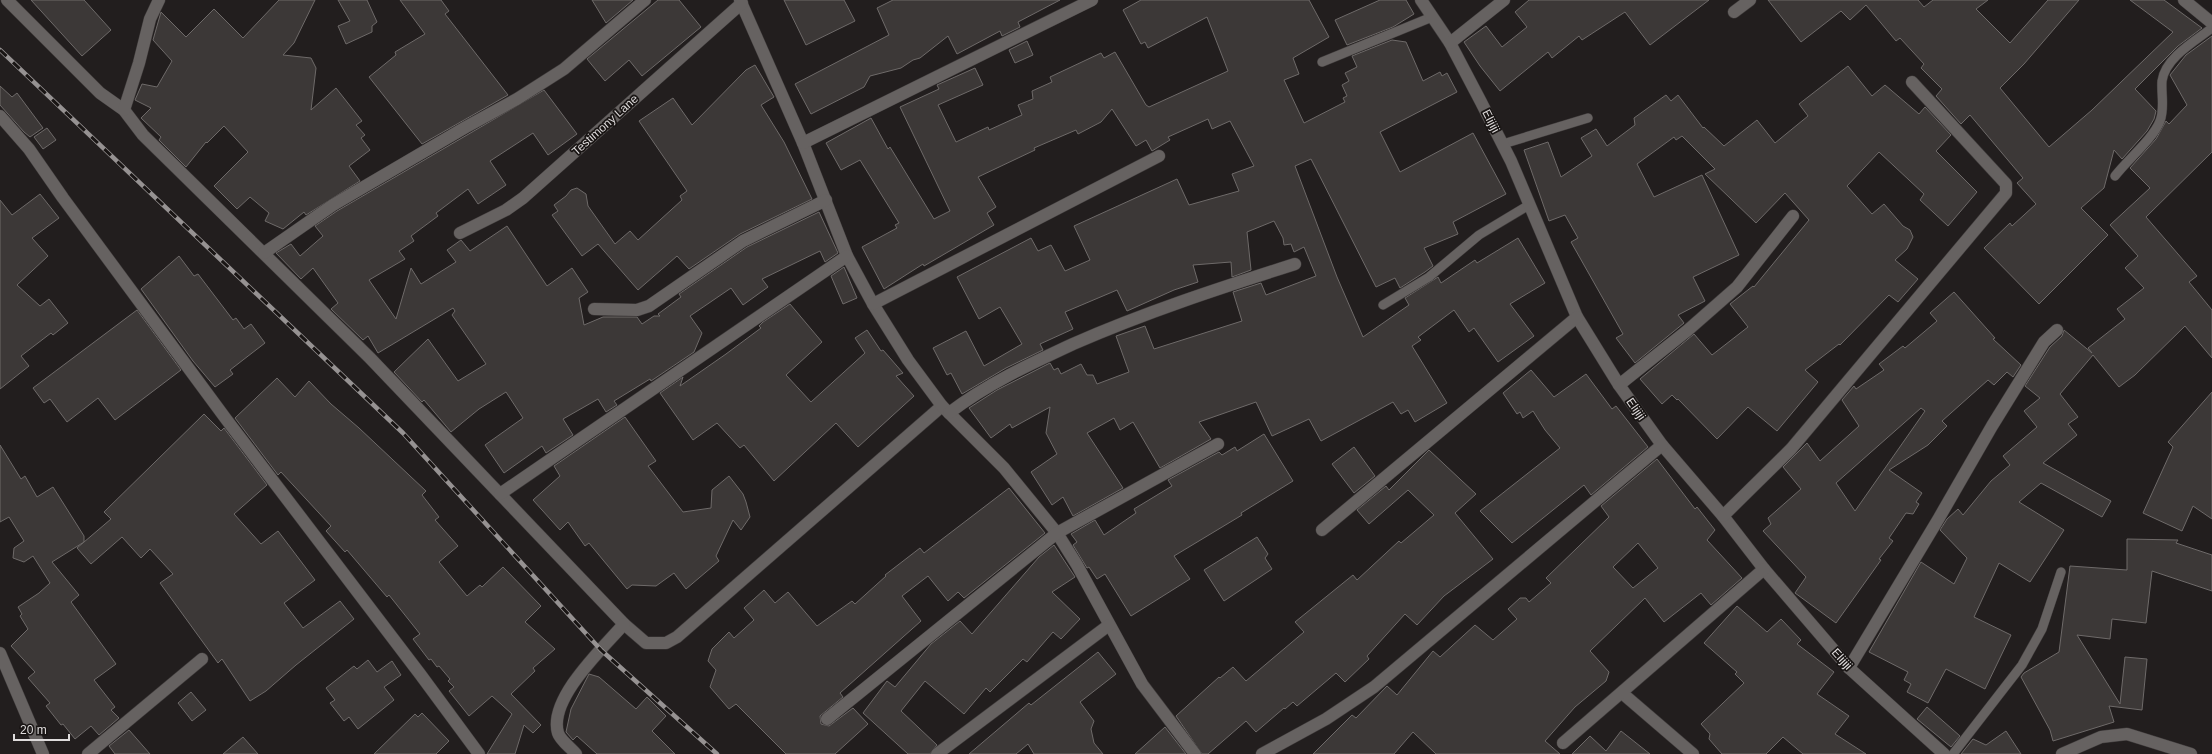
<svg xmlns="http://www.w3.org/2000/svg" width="2212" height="754" font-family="Arial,sans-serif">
<rect width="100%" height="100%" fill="#221e1e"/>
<g fill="#3c3837" stroke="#6e6a69" fill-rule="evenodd">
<polygon points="31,0 84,0 111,30 82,56"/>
<polygon points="279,0 315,0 294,43 283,55 311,58 316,68 311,110 336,88 362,121 356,125 365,135 361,138 370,150 349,166 360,181 306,215 304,212 283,229 265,221 269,213 250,197 237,209 214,186 248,152 224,126 207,143 206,142 186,167 159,140 161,137 141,118 151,108 135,100 142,84 157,87 172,61 153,40 161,12 186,37 214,9 243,38"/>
<polygon points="338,0 367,0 377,22 372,26 372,32 346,44 338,26 350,21"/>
<polygon points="400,0 441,0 449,11 445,14 508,95 422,144 369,77 396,55 395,52 425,34"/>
<polygon points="592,0 633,0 606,23"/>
<polygon points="658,0 679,0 701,27 642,76 629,60 605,81 587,59"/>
<polygon points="784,0 844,0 855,21 806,45"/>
<polygon points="893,0 1060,0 1018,22 1020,27 1002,36 1000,31 957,54 948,36 920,58 913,60 901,68 870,76 864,87 811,114 795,84 889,35 877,8"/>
<polygon points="1141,0 1309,0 1329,37 1293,58 1299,74 1284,80 1304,123 1345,102 1343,98 1347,96 1342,85 1349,81 1345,73 1357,67 1352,56 1392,40 1406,42 1423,81 1440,72 1442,76 1447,73 1457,92 1380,132 1400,172 1473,133 1506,194 1453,222 1458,234 1424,248 1433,266 1425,272 1400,288 1395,278 1376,287 1311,159 1295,166 1337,277 1363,337 1409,305 1405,298 1438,277 1441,283 1475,260 1477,263 1518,238 1545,283 1510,304 1534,336 1498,362 1474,328 1469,332 1454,310 1418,337 1421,340 1412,346 1447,403 1415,422 1408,410 1401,414 1393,402 1321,441 1309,419 1272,436 1256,402 1199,422 1211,439 1160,468 1133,422 1120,430 1114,418 1087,433 1123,488 1073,516 1063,497 1052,505 1031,472 1057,454 1046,433 1050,407 1012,428 1010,424 991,438 969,408 997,390 1050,363 1054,370 1058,368 1061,374 1081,364 1087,375 1093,375 1097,384 1129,372 1116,336 1145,326 1154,349 1242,321 1233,292 1261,283 1266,295 1316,276 1304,247 1294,252 1291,244 1284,245 1283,238 1274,221 1247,232 1251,270 1232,277 1231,262 1193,265 1198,282 1174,290 1127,311 1117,290 1065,312 1073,329 1040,344 1043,350 1006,368 962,394 951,373 947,375 933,348 966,331 984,366 1022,344 1000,307 979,319 957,277 1031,238 1038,251 1051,245 1065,271 1090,260 1074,226 1177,179 1189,205 1239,191 1232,174 1254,166 1230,121 1212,129 1208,119 1168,137 1170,140 1152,151 1146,140 1136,146 1112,109 1101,122 1078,134 1076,130 1034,148 1035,150 978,177 996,207 987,213 994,225 924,266 923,264 884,289 862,247 897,228 895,225 899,223 860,160 841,170 826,143 871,118 888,149 890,147 934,219 950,211 900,107 939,89 937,85 975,68 983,85 938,105 956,142 988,127 989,130 1022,115 1018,105 1033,99 1032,91 1052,82 1050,77 1101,53 1104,58 1115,52 1146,105 1149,107 1228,71 1207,17 1148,48 1145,42 1141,44 1123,10"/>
<polygon points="1380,0 1406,0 1414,14 1393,27 1347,45 1335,20"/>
<polygon points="1529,0 1709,0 1650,45 1625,12 1582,40 1579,36 1552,58 1548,52 1500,91 1480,66 1464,42 1486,26 1502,47 1527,27 1515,12"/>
<polygon points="1768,0 1918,0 1924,7 1933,0 1988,0 1976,9 2010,43 2048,0 2079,0 2024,64 2000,88 2049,147 2092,110 2173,32 2130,0 2164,0 2202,28 2178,46 2135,89 2156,111 2154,119 2147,131 2122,159 2114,150 2104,188 2081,208 2108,235 2039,304 1984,248 2010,223 2012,226 2036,204 2017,183 2023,178 1970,115 1961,124 1936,96 1942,89 1921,68 1924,64 1900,38 1896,41 1866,5 1850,20 1841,11 1801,42"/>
<polygon points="2212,36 2212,152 2146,217 2197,276 2189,282 2212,310 2212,358 2185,326 2135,375 2119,387 2093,355 2060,394 2078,417 2068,424 2077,435 2043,463 2111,501 2102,517 2041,483 2019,502 2064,530 2030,582 1999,563 1974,617 2011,635 1985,689 1946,669 1928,703 1907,692 1911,684 1904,680 1908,672 1869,652 1921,562 1954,584 1967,558 1940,530 1947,519 1958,509 1963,515 1991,481 2010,465 2003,456 2037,427 2024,411 2040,398 2025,386 2050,347 2062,336 2064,330 2092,353 2088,348 2125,319 2117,309 2144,288 2125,268 2138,256 2110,225 2150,188 2130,168 2156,139 2166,121 2169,124 2187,105 2170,75 2186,55"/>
<polygon points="1027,41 1033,55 1015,63 1009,50"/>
<polygon points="755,65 774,97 761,105 784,142 812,199 740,234 689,269 677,256 638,290 598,244 582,256 552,215 558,211 554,205 566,196 571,190 577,188 586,194 588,206 615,244 630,231 638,240 682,200 680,196 687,191 639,121 673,98 692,125 746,70"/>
<polygon points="1848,66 1872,96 1885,85 1919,114 1925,107 1951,135 1936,151 1977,192 1948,226 1920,200 1924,194 1879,152 1847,186 1872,214 1884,204 1903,226 1910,230 1913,237 1907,249 1895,260 1918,279 1898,302 1889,295 1840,345 1839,344 1805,370 1818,382 1777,431 1748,407 1717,439 1678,399 1677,400 1672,395 1662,404 1640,379 1694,334 1712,355 1748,327 1730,304 1753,286 1754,287 1809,220 1785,193 1756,223 1705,174 1715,169 1682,136 1676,140 1674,137 1637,164 1654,197 1702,175 1739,255 1693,277 1705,301 1678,315 1684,323 1635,363 1616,338 1623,334 1571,242 1578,238 1565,215 1549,221 1524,150 1548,142 1561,177 1592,156 1581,138 1596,129 1607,146 1635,125 1634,118 1666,95 1671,101 1678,95 1703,128 1704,127 1724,146 1757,120 1775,143 1808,116 1799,104"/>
<polygon points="0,86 12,97 17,93 43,128 30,137 24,132 0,105"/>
<polygon points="544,90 577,134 548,155 533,133 490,161 506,185 478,204 468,189 436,213 438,216 411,236 414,241 399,251 405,259 369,280 396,319 411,268 421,284 456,262 447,250 461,240 470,251 507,226 547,286 572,268 588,292 579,298 584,325 603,317 637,317 642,324 654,316 660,316 658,314 681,297 679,294 747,247 819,212 838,253 825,262 820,251 762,279 768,287 743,305 731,288 690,316 702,333 694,352 651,381 650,379 614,401 617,405 606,412 598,399 563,419 573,435 546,453 542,446 504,473 485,445 523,418 506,392 479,409 451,432 424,400 422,402 394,372 428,339 458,381 486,364 452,315 455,311 453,308 378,353 368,336 363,340 331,309 338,303 313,268 301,279 276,253 291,244 300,256 323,236 315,226 337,211"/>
<polygon points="47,128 56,140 43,149 34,137"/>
<polygon points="40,194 59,218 32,238 48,256 17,285 40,306 49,299 68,323 53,335 51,333 21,356 29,366 0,389 0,200 12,215"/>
<polygon points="179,256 194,276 198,274 233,320 236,318 244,329 251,324 265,343 230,370 233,374 215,387 193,361 141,289"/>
<polygon points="844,267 857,298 843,304 831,276"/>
<path d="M1954,292L1995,338L1993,339L2021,365L2013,377L2007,372L1994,385L1988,380L1942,421L1947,426L1928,445L1889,470L1922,493L1916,502L1919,504L1913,514L1906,513L1889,538L1893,541L1879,559L1881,560L1836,623L1795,593L1806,577L1763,531L1771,524L1768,518L1801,489L1783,467L1807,443L1820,461L1859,426L1842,400L1854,386L1856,389L1884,370L1879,364L1903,346L1905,348L1937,321L1930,313ZM1921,408L1925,411L1855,511L1836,483Z"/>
<polygon points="790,304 822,342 786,375 811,402 865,353 855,338 867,330 881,351 883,350 903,373 896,376 914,396 858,447 836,423 774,481 744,445 740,448 717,423 693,440 660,393 683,377 680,386 726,354 761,328 759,326 763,322"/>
<polygon points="137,310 181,370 115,420 98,398 67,422 50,399 44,403 33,388"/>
<polygon points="1531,370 1554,397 1586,374 1612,409 1616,406 1648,447 1591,495 1584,485 1512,543 1480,511 1560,448 1545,430 1533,411 1523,418 1520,412 1517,414 1503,393"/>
<polygon points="277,378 295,397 309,381 331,404 359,428 426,491 422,495 439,517 435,520 458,546 439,562 467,596 480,585 482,587 503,567 541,606 525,622 555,649 533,668 535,671 511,694 541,725 533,733 524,725 515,754 487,754 512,714 492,696 469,716 449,691 454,687 448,681 450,679 439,666 437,667 431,659 429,660 413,639 420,634 389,595 387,597 347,550 345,552 326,531 331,526 281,472 278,475 235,418"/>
<polygon points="2212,392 2212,519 2193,506 2182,531 2143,513 2173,447 2168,442"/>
<polygon points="204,414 221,431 224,428 267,485 234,514 261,544 278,531 315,580 284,603 303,628 340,601 354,619 296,665 266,691 250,701 222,659 218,663 160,583 173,574 150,549 141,558 122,537 91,564 77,548 111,519 104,512"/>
<polygon points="625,417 656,461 648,466 683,512 711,508 712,490 729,476 743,494 746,502 750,517 741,530 733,520 716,556 719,561 686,589 674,573 656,586 632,585 627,589 589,543 585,546 568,522 560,530 533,500 560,476 554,466"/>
<polygon points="1264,434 1293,481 1241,513 1242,515 1174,556 1190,579 1131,616 1105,574 1097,579 1089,567 1087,568 1073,545 1077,542 1071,534 1095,520 1104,535 1136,513 1134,509 1172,486 1168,480 1219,452 1222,455 1235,447 1237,451"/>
<polygon points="0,445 21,479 25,476 37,497 53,487 84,536 84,542 52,562 79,595 71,602 116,664 94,680 115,707 111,710 119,718 99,735 91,726 75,739 63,724 61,725 46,706 50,703 28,678 35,672 11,646 28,629 20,616 22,614 18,607 39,593 50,583 33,556 24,562 13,558 14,548 24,541 9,517 0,522"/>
<polygon points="1354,447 1375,476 1354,493 1332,464"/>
<polygon points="1429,450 1476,494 1455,513 1493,559 1444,596 1417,625 1405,614 1367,656 1369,659 1345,682 1336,673 1297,706 1293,702 1285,709 1284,708 1256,732 1246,721 1208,754 1202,754 1176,716 1219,677 1220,678 1233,667 1246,681 1304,632 1295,622 1353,575 1357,580 1399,541 1401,543 1434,515 1408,490 1369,524 1357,510 1386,486 1389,490"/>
<path d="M1657,459L1695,509L1697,507L1715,530L1707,540L1742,578L1711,605L1701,593L1664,622L1645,598L1590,651L1609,672L1606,681L1575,707L1545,741L1560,754H1436L1413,732L1394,754H1313L1352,715L1356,718L1387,686L1397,695L1433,651L1440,657L1475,625L1493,640L1517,619L1508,609L1520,598H1526L1529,602L1551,583L1546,578L1609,517L1601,506ZM1638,543L1658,568L1633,588L1613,567Z"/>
<polygon points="1009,488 1045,533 964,598 958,592 948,601 928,576 902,596 921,621 840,693 843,697 820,716 821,724 829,726 853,708 868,724 835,754 786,754 736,704 729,709 710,687 716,670 708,661 712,649 729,632 734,638 754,620 744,608 764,590 775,603 788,592 817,626 852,601 855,604 886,576 885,575 920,548 924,553"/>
<polygon points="1257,537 1268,554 1265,558 1272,569 1224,601 1204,570"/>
<polygon points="2127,539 2178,540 2176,543 2212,555 2212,591 2152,571 2146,623 2112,619 2110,639 2077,635 2120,704 2125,657 2147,659 2142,710 2109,706 2114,722 2053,741 2050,730 2021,677 2024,673 2059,652 2070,566 2127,570"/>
<polygon points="1054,545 1075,577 1052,592 1080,619 1061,639 1053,632 1027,662 1023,659 990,692 986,688 964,714 925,681 901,711 937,745 930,754 908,754 863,713 887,681 895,687 931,644 960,621 972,634 1039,557"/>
<polygon points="1737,606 1767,632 1781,619 1801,640 1797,644 1834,672 1817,694 1849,716 1835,734 1866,754 1803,754 1783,737 1766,754 1722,754 1709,739 1710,734 1701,724 1744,683 1735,674 1737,672 1704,643"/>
<polygon points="1098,652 1116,674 1080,702 1094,721 1091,729 1094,743 1103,754 1034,754 1028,744 1016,754 969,754 1029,703 1031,705"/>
<polygon points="368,660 377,672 392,661 401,675 384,687 394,700 358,729 349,717 344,721 330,703 335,700 326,688 354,666 357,669"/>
<polygon points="589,674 599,677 636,709 647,697 666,716 652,731 675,754 597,754 577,736 573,740 566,732 571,709"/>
<polygon points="191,692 206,710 192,721 178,703"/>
<polygon points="1927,707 1960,736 1951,747 1917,719"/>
<polygon points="422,713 449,741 436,754 374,754 415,714 418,717"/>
<polygon points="1165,727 1186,754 1135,754"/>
<polygon points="129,730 150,754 115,754 109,746"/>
<polygon points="1621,731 1650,754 1572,754 1590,736 1606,751"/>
<polygon points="2006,731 2021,754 1961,754 1973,739 1986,745"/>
<polygon points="243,737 258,754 223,754"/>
</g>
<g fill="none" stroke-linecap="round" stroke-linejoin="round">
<g stroke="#3f3b3b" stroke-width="10">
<g id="service">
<polyline points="1322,62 1432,17"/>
<polyline points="1503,144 1588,118"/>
<path d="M2115,176C2128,159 2153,139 2160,121C2165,108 2161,95 2162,81C2165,58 2195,41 2212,28"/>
<polyline points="1383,305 1429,277 1479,235 1529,205"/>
<polyline points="1953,754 2022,665 2042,629 2061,572"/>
</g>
</g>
<g stroke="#3f3b3b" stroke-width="13">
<g id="minor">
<polyline points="7,0 100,93 124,110 143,135 370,358 624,624 646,643 666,643 677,637 942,406"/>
<polyline points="740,0 803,143 847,256 873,304 908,360 942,406 1004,468 1057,533 1077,565 1142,684 1195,754"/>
<polyline points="1421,0 1450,43 1481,102 1511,161 1577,317 1619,385 1662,445 1723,516 1764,569 1849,668 1944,754"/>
<polyline points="2184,0 2212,23"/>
<polyline points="1734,12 1750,0"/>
<polyline points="1450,43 1504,0"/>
<polyline points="124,110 139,63 150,19 159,0"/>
<polyline points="0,116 29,149 63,198 226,419 420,674 479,754"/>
<polyline points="803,143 1092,0"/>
<polyline points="460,233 506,210 523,198 742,3"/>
<polyline points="264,253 333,205 466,127 517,99 564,69 645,0"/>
<polyline points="873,304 1159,156"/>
<polyline points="594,309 637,310 649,306 743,241 826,200"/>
<polyline points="1619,385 1688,330 1737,287 1793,216"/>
<path d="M949,413C987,384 1030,364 1073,344C1146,312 1220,288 1295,264"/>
<polyline points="500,494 847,256"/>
<polyline points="1723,516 1791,449 2006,193 2006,184 1912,82"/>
<polyline points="1322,530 1577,317"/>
<polyline points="0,653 43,754"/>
<polyline points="1849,668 1939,518 1992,426 2044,342 2057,330"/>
<polyline points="1622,693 1693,754"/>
<polyline points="827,719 1057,533 1218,444"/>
<polyline points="1563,743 1764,569"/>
<polyline points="88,754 202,659"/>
<path d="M576,754C571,748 560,740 558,733C548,699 603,648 624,624"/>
<polyline points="937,754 1109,625"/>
<polyline points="1262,754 1326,719 1374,687 1662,445"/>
<polyline points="2062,754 2101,737 2127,734 2191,754"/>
</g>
</g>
<use href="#service" stroke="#666261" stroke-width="9"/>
<use href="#minor" stroke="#666261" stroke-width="12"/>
<g stroke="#969292" stroke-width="4.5">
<polyline id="rail" points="0,50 403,433 601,650 717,754"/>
</g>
<use href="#rail" stroke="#191514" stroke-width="3" stroke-dasharray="9" stroke-linecap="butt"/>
</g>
<g text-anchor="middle" stroke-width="3.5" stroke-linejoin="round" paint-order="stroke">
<g font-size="12" fill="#dfdcdc" stroke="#191514">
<text transform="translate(1491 121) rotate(63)" y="4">Elijiji</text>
<text transform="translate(605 125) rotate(-42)" y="4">Testimony Lane</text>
<text transform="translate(1636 409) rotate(55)" y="4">Elijiji</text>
<text transform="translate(1842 659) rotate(48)" y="4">Elijiji</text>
</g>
</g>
<path d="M14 734v6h55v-6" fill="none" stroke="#dfdcdc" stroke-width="2"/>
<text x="20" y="734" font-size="12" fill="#dfdcdc" stroke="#191514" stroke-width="3" paint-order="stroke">20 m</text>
</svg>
